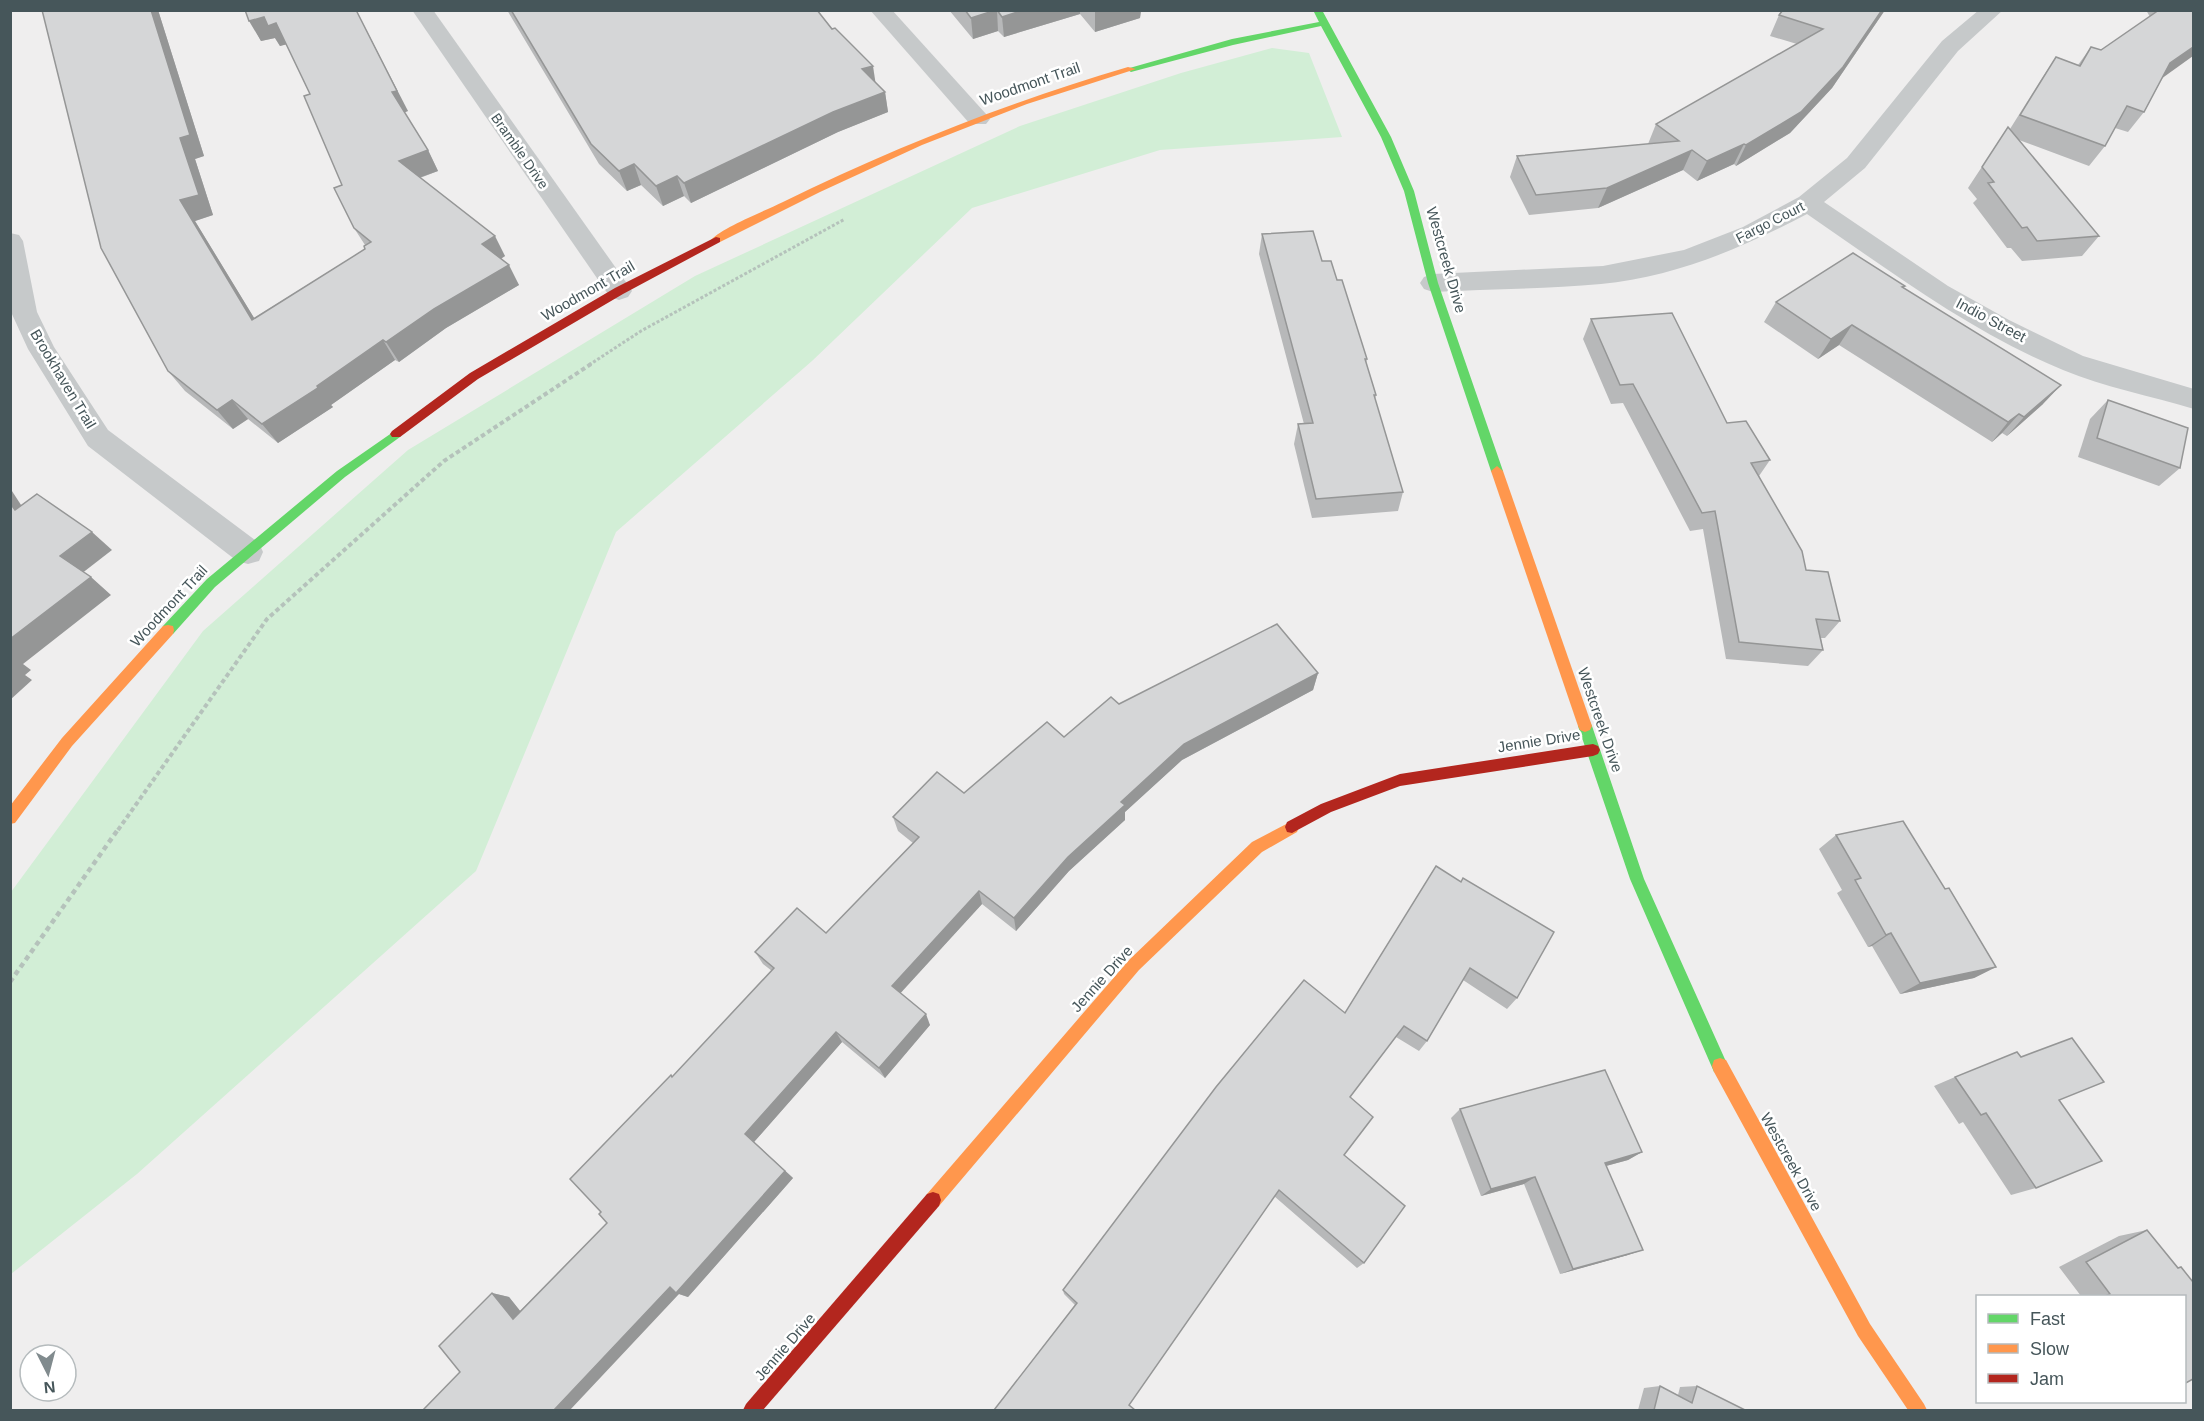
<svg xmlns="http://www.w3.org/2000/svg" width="2204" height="1421" font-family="Arial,sans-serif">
<rect width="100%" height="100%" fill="#efeeee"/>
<polygon fill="#d2eed6" points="1272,48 1309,53 1342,137 1160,150 972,208 812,361 616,532 476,871 137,1174 11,1274 11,892 203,631 408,450 695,276 1020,126 1181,73"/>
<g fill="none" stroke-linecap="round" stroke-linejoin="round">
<polyline stroke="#b5c2bb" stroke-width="3" stroke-dasharray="3 2" stroke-linecap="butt" points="589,365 641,331 845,219"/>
<polyline stroke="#b5c2bb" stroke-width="4" stroke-dasharray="4.5 3" stroke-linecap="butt" points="118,830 267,619 444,461 591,364"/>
<polyline stroke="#b5c2bb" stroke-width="4.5" stroke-dasharray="5 4" stroke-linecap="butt" points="10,982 119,828"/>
<g fill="#c6c9ca" fill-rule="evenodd">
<polygon points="412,10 433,10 628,285 632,291 628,297 619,300 610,297"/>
<polygon points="870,10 892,10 986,114 990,119 986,124 970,124"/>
<path d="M1979,10H2003L1958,51L1865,168L1824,202L1948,286L2009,320L2083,356L2194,389V409C2151,396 2104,387 2063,370C1970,332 1889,270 1807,214C1743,248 1674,277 1601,284C1546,289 1489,289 1433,292L1424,289L1420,283L1424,277L1433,274L1603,266L1684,250L1743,227L1799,197L1847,158L1942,41Z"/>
<polygon points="10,233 19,235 23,241 37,312 54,347 108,430 259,543 263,552 259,561 248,564 237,561 88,446 28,349 11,312"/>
</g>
<g fill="#63d668" fill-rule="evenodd">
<polygon points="1313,10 1322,10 1329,23 1391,137 1414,191 1438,283 1503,471 1501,474 1493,474 1491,471 1428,283 1404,191 1381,137 1321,26 1233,45 1131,72 1126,69 1232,39 1319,22"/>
<polygon points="396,430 400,431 402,434 400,437 345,477 215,587 173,634 163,634 162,630 163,626 207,579 337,471"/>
<polygon points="1585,720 1590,722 1592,726 1644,879 1728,1066 1726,1072 1720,1074 1714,1072 1630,879 1578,726 1580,722"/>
</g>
<g fill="#ff974d" fill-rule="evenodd">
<path d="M1128,67L1136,69L1027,104L922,145L820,192L720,242H712L711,240C723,227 765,211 783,202C895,147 1009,102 1128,67Z"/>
<polygon points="1497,466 1503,471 1592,726 1590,730 1585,732 1580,730 1578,726 1491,471"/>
<polygon points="168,625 173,626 174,630 173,634 72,746 15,823 10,824 10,806 62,738 163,626"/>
<polygon points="1292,821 1297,822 1299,827 1297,832 1262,852 1139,970 939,1206 933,1208 927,1206 925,1200 927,1194 1129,960 1252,842"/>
<polygon points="1720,1058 1726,1060 1870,1324 1924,1404 1927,1410 1908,1410 1858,1336 1714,1072 1712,1066 1714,1060"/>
</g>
<g fill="#b3261e" fill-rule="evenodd">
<polygon points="716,237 720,238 720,242 623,294 478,379 400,437 392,437 390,434 392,431 470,373 615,288"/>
<polygon points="1593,744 1598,746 1600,750 1598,754 1593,756 1400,786 1331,812 1292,833 1287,832 1285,827 1287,822 1321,804 1400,774"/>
<polygon points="933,1192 939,1194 941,1200 939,1206 763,1410 743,1410 746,1404 927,1194"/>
</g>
</g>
<g fill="#b7b8b9">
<polygon points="42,10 158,10 204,156 195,159 213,215 195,221 254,318 365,249 365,245 354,228 342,185 310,94 286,44 280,46 275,38 261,41 245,10 408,111 404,112 428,150 438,171 420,178 505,256 501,259 519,285 446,328 399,362 395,360 331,405 333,407 278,443 248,419 233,429 185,391 168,371"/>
<polygon points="507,10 817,10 876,83 885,92 888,112 838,132 691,203 684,196 663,206 641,185 627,191 599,164"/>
<polygon points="949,10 1141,10 1140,18 1095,32 1080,14 1004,37 998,31 973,39"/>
<polygon points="1783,10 1885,10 1832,88 1790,133 1736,166 1734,164 1697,181 1683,170 1598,208 1529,215 1510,177 1517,156 1648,144 1656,124 1797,44 1770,36 1779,15"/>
<polygon points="2146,10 2193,10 2162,79 2144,112 2128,132 2115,128 2105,146 2089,166 2019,140 2099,236 2082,256 2022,261 2011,248 2007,248 1973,203 1977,199 1968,188 2008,127 2010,129 2042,78 2056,57 2078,65 2091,47 2101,50 2150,17"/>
<polygon points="1262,234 1322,261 1337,280 1367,359 1366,363 1376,395 1375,399 1403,492 1398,511 1312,518 1294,444 1298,424 1304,424 1259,254"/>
<polygon points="1905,286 1903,287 2043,404 2007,436 2002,433 1992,442 1839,345 1818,359 1764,322 1776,302"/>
<polygon points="1591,319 1727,423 1770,460 1759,476 1806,570 1840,621 1825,638 1821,638 1823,650 1808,666 1726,659 1703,529 1690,531 1623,403 1611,404 1583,339"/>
<polygon points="2108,400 2180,468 2159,486 2078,457 2090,419"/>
<polygon points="1318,673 1313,690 1182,760 1125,812 1125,820 1069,871 1016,931 982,904 900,993 930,1025 885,1078 842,1042 754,1142 793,1178 688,1297 679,1294 460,1372 492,1293 509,1297 520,1311 607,1223 601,1212 672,1077 772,971 763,964 755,952 826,933 913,843 898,831 893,817 964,793 1064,737 1119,704"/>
<polygon points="1836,835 1945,889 1996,967 1974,978 1900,994 1872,946 1868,947 1837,893 1842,890 1819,849"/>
<polygon points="1436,866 1517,998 1507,1009 1463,980 1427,1041 1419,1051 1396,1037 1350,1097 1344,1155 1364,1263 1357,1268 1274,1196 994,1410 1075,1305 1064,1294 1063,1290 1345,1013"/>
<polygon points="1955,1077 2059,1100 2036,1188 2011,1195 1963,1122 1959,1124 1934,1086"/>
<polygon points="1460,1109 1642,1152 1628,1160 1606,1166 1628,1255 1560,1274 1524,1184 1481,1196 1451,1118"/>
<polygon points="2147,1230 2177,1268 2181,1267 2184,1296 2081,1296 2059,1267 2119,1236"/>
<polygon points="1660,1386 1678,1395 1680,1387 1697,1386 1745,1410 1638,1410 1644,1388"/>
</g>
<g fill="#959696">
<polygon points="151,10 158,10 204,156 195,159 213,215 195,221 267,339 252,320 180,200"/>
<polygon points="356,10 408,111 403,113 392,92"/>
<polygon points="997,10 998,31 973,39 971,18"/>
<polygon points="1024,10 1080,10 1080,14 1004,37 1002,17"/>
<polygon points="1097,10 1141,10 1140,18 1095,32 1095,11"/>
<polygon points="1882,10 1885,10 1832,88 1790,133 1736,166 1746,145"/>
<polygon points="264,17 276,23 288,44 280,46 275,38 261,41 249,21"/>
<polygon points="2193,47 2193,56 2154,84 2170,63"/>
<polygon points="873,66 876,86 862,69"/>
<polygon points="885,92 888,112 838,132 691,203 684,183 833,112"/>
<polygon points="1744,144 1734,164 1697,181 1707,161"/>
<polygon points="428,150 438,171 410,181 399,161"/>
<polygon points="1692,150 1683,170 1598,208 1607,188"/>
<polygon points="634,164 641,185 627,191 619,171"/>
<polygon points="677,176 684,196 663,206 656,186"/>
<polygon points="495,236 505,256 492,264 482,244"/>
<polygon points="509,265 519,285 446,328 399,362 386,342 434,309"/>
<polygon points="1852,325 1839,345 1818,359 1831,339"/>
<polygon points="383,340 395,360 331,405 333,407 278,443 262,424"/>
<polygon points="2061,385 2043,404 2007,436 2024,417"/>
<polygon points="232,400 248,419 233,429 217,410"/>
<polygon points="2019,414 2002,433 1992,442 2008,422"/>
<polygon points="10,488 36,528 15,510 10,503"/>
<polygon points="92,532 112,550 81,574 60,556"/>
<polygon points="91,577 111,595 23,664 31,670 25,675 32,680 10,700 10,639"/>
<polygon points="1318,673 1313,690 1182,760 1125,812 1125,820 1069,871 1016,931 1014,918 1068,857 1121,802 1184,744"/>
<polygon points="979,891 982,904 897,997 892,986"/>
<polygon points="1891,933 1872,946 1868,947 1886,935"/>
<polygon points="1996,967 1974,978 1900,994 1920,983"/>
<polygon points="926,1014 930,1025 885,1078 879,1068"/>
<polygon points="836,1032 842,1042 754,1142 793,1178 688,1297 679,1294 570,1410 554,1410 745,1134"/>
<polygon points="1642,1152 1628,1160 1591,1170 1605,1163"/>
<polygon points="1535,1177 1524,1184 1481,1196 1491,1189"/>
<polygon points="1643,1250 1628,1255 1560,1274 1573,1269"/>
<polygon points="492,1293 509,1297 529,1322 513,1319"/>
</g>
<g fill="#d5d6d7" stroke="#959696" stroke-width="1.5">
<polygon points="42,10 151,10 190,135 180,138 199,195 180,200 252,320 365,249 364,246 371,242 354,228 334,188 342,185 304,96 310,94 276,23 268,26 264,17 249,21 245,10 356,10 397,91 392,92 428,150 399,161 495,236 482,244 509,265 434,309 386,342 383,340 317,386 318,388 262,424 232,400 217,410 168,371 101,248"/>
<polygon points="511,10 817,10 832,29 835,28 873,66 862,69 885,92 833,112 684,183 677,176 656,186 634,164 619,171 591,144"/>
<polygon points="965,10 996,10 971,18"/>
<polygon points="997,10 1024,10 1002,17"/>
<polygon points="1783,10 1882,10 1843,67 1801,112 1746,145 1744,144 1707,161 1692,150 1607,188 1536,195 1517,156 1679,141 1656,124 1823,29 1779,15"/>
<polygon points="2159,10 2193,10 2193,47 2170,63 2144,112 2127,106 2105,146 2020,115 2056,57 2080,66 2091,47 2101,50"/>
<polygon points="2008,127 2099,236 2037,241 2027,227 2022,228 1988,183 1994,182 1982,167"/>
<polygon points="1313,231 1322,261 1331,261 1337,280 1342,280 1367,359 1365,359 1376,395 1374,395 1403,492 1316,499 1298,424 1313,423 1262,234"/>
<polygon points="1853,253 1905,286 1902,287 2061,385 2024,417 2019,414 2008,422 1852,325 1831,339 1776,302"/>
<polygon points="1672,313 1727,423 1746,421 1770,460 1751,463 1802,551 1806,570 1828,572 1840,621 1816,619 1823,650 1739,642 1715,511 1702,513 1633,384 1620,385 1591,319"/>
<polygon points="2108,400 2188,428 2180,468 2097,438"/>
<polygon points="37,494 92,532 60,556 91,577 10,639 10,503 15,510"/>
<polygon points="1277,624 1318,673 1184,744 1121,802 1125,805 1068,857 1014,918 979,891 892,986 926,1014 879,1068 836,1032 745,1134 785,1171 676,1293 670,1287 554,1410 423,1410 460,1372 439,1346 492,1293 513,1319 607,1223 599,1214 601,1212 570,1179 671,1075 672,1077 774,968 755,952 797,908 826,933 919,837 893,817 937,772 964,793 1047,722 1064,737 1111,697 1119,704"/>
<polygon points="1903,821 1945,889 1949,888 1996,967 1920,983 1891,933 1886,935 1855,880 1861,878 1836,835"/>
<polygon points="1436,866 1461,882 1463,878 1554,932 1517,998 1470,968 1427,1041 1404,1026 1350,1097 1373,1117 1344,1155 1405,1206 1364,1263 1279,1190 1129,1405 1135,1410 994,1410 1077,1303 1063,1290 1216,1087 1304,980 1345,1013"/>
<polygon points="2072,1038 2104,1082 2059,1100 2102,1161 2036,1188 1986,1113 1981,1115 1955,1077 2017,1052 2021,1057"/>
<polygon points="1605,1070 1642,1152 1605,1163 1643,1250 1573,1269 1535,1177 1491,1189 1460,1109"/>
<polygon points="2147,1230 2178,1268 2181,1267 2193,1282 2193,1379 2184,1384 2184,1296 2105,1296 2110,1294 2086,1262"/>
<polygon points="1660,1386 1692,1403 1697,1386 1745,1410 1654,1410"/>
</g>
<g text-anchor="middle" stroke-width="5" stroke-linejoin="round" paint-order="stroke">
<g font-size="14" fill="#46565a" stroke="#fff">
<text transform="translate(520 151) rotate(55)" y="5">Bramble Drive</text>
<text transform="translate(1770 222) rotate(-27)" y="5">Fargo Court</text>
</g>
<g font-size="15" fill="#46565a" stroke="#fff">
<text transform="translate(1030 84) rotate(-19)" y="5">Woodmont Trail</text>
<text transform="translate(1446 260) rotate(74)" y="5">Westcreek Drive</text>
<text transform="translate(588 291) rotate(-30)" y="5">Woodmont Trail</text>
<text transform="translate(1991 320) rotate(28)" y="5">Indio Street</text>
<text transform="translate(63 379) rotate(59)" y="5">Brookhaven Trail</text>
<text transform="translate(169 606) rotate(-47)" y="5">Woodmont Trail</text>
<text transform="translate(1600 720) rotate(71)" y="5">Westcreek Drive</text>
<text transform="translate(1539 741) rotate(-9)" y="5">Jennie Drive</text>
<text transform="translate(1102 979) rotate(-48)" y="5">Jennie Drive</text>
<text transform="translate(1791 1162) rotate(61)" y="5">Westcreek Drive</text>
<text transform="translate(785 1347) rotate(-49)" y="5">Jennie Drive</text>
</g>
</g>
<rect width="2204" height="1421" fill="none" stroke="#46565a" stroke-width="24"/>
<rect x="1976" y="1295" width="210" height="108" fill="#ffffff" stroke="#b5bbbd" stroke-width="1.5"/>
<rect x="1988" y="1314" width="30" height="9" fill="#63d668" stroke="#b5bbbd" stroke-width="1.5"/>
<text x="2030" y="1325" font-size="18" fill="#46565a">Fast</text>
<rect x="1988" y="1344" width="30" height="9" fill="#ff974d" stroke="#b5bbbd" stroke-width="1.5"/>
<text x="2030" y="1355" font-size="18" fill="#46565a">Slow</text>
<rect x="1988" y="1374" width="30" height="9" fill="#b3261e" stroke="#b5bbbd" stroke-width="1.5"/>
<text x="2030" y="1385" font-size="18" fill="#46565a">Jam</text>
<g transform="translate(48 1373) rotate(174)"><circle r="28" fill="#ffffff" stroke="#b5bbbd" stroke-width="1.5"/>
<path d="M0-4.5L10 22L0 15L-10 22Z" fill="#818b8e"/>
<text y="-9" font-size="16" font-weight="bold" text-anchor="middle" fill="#46565a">N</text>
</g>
</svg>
